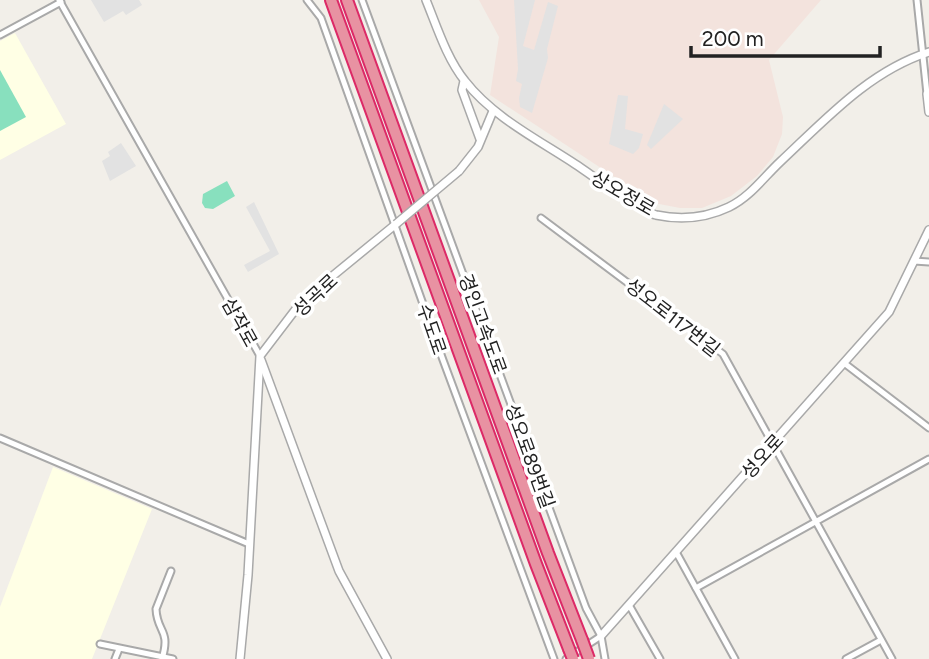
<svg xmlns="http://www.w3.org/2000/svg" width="929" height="659" font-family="Figtree,'Noto Sans KR',sans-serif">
<rect width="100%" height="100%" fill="#f2efe9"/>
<g fill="#ffffe5">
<polygon points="15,33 66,124 0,160 0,41"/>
<polygon points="53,467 152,509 92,659 0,659 0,607"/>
</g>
<polygon fill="#f3e3dd" points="479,0 821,0 769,60 783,117 782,134 773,157 757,176 731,196 702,208 680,208 654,203 490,95 499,37"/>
<g fill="#88e0be">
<polygon points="0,70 26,117 0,131"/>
<polygon points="227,181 235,196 213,209 205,208 202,203 203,194"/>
</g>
<g fill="#e2e2e2">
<polygon points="91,0 139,0 142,5 126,15 123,11 104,22"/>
<polygon points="514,0 535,0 523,46 534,50 548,2 558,6 547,49 548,58 532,113 520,107 519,98 522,84 516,81 518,69"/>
<polygon points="618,95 628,96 625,129 643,134 639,148 633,154 609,144"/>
<polygon points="664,104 683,119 651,149 647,145"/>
<polygon points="121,143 136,166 110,181 102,161 110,156 108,152"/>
<polygon points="254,202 279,254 248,272 244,265 270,251 246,207"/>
</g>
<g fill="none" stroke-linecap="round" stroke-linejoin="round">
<g stroke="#a9a9a9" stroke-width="9">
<g id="minor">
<polyline points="59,0 260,356"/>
<polyline points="307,0 321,18 443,360 554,659"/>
<polyline points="362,0 586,608 601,636"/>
<polyline points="917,0 927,94"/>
<polyline points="0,35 61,2"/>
<polyline points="541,218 723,354 892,659"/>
<polyline points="914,261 929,262"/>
<polyline points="844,363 929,428"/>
<polyline points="0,438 249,544"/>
<polyline points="676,552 735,659"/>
<polyline points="696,588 929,459"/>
<polyline points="629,605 660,659"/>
<polyline points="601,636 605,659"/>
<polyline points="100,644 173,659"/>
<polyline points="115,659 119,649"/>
<path d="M162,659C171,629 157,633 156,609L171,571"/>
<polyline points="566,659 601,636"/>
<polyline points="846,659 881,640"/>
</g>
</g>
<g stroke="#a9a9a9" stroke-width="10">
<g id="tertiary">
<path d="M426,0C437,27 447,59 465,81C493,117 537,139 575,164C592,175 640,211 656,215C680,220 706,218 729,207C750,197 764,177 780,162C825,120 869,71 929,52"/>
<polyline points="464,81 462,90 480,139"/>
<polyline points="927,94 929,112"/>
<polyline points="459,171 478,147 493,111"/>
<polyline points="261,360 339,571 387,659"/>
<polyline points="601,636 889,312 929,230"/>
<polyline points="240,659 248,575 260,356 302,301 396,224"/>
</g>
</g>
<g stroke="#dc2a67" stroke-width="14">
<g id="motorway">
<polyline points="331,0 536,564 569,649"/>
<polyline points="347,0 548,553 582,640"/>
</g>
</g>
<use href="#minor" stroke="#fff" stroke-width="5"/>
<use href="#tertiary" stroke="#fff" stroke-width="7"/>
<use href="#motorway" stroke="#e892a2" stroke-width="10"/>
<g stroke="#a9a9a9" stroke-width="10" stroke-linecap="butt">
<polyline id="tertiary-bridge" points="396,224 459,171"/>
</g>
<g stroke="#dc2a67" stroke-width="14" stroke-linecap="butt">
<g id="motorway-bridge">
<polyline points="582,640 589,659"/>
<polyline points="569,649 573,659"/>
</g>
</g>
<use href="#tertiary-bridge" stroke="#fff" stroke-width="7"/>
<use href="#motorway-bridge" stroke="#e892a2" stroke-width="10"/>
</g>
<g text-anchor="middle" stroke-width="7" stroke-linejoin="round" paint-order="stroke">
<g font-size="19" fill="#222" stroke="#fff">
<text transform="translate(623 193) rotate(30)" y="7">상오정로</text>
<text transform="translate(315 295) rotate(-43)" y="7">성곡로</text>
<text transform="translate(673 317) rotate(38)" y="7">성오로117번길</text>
<text transform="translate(240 322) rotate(61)" y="7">삼작로</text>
<text transform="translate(483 324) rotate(70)" y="7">경인고속도로</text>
<text transform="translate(432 329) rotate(71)" y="7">수도로</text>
<text transform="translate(530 456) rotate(70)" y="7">성오로89번길</text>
<text transform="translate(762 456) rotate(-48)" y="7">성오로</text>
</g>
</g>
<path d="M691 46v10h189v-10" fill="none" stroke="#222222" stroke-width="3.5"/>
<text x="702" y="46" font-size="21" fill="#222222" stroke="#ffffff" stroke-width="5" paint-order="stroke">200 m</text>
</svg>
